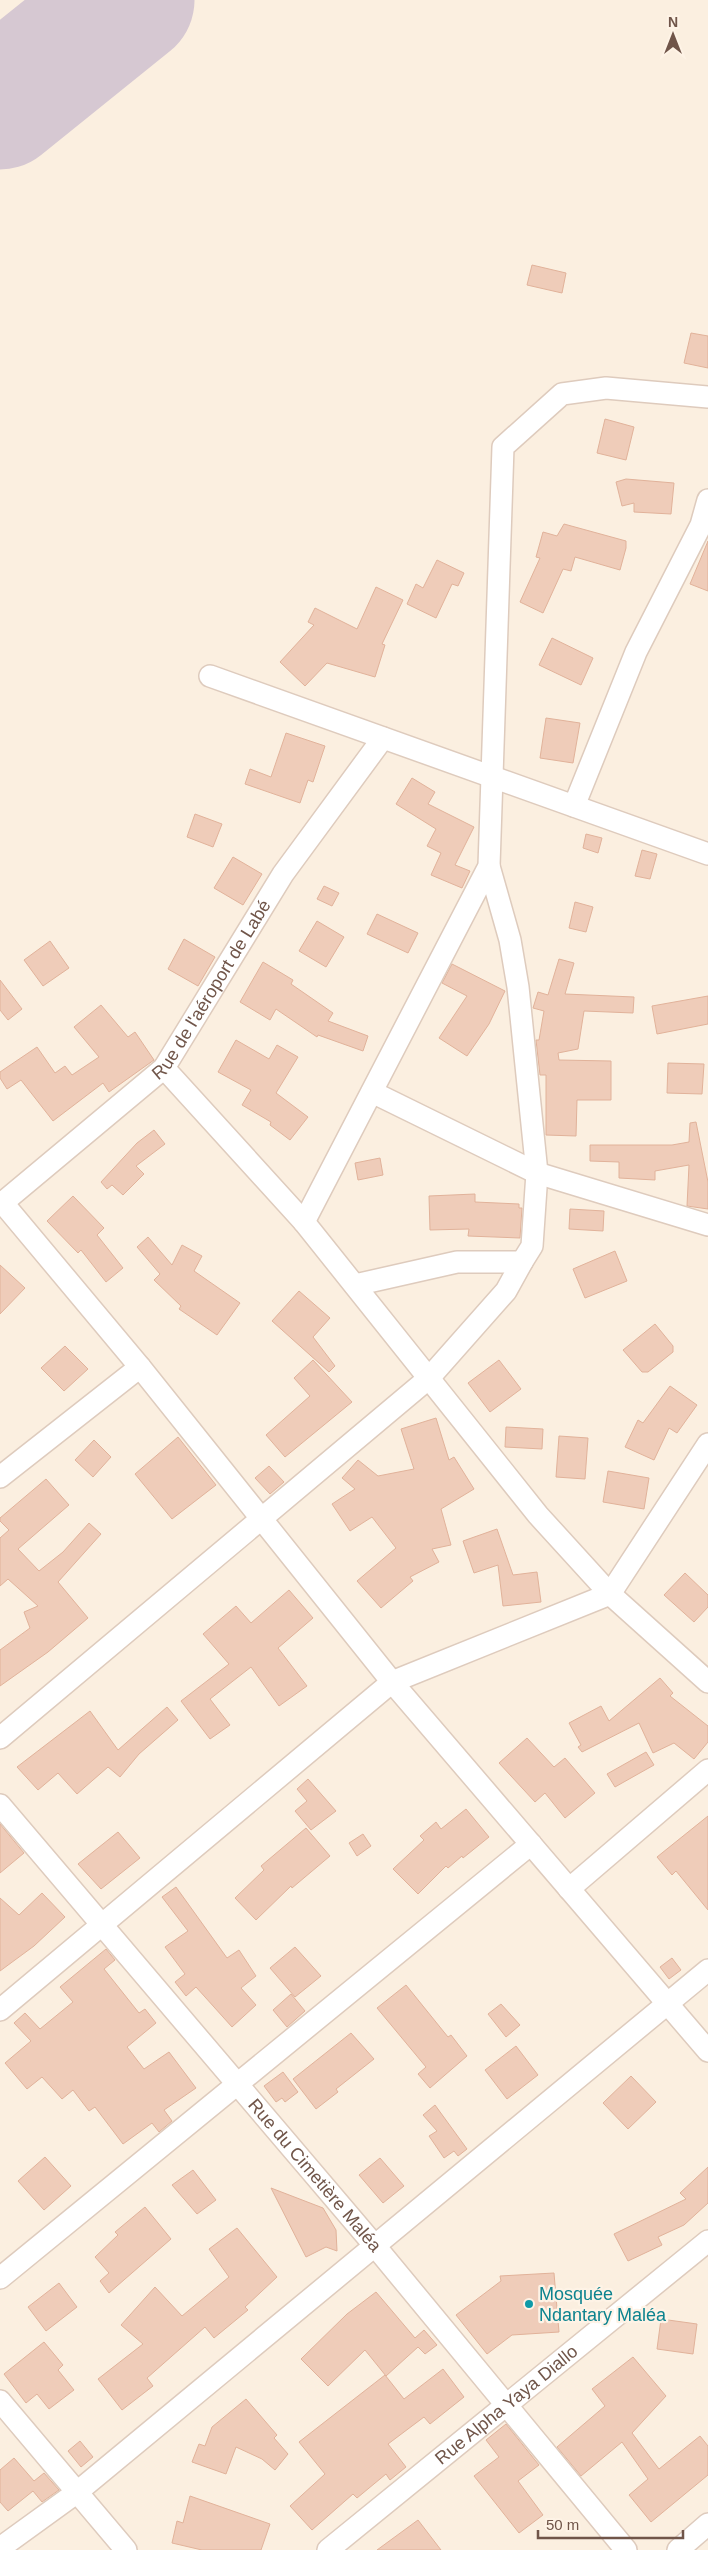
<svg xmlns="http://www.w3.org/2000/svg" width="708" height="2550" font-family="Arial,sans-serif">
<rect width="100%" height="100%" fill="#fbefe0"/>
<g fill="none" stroke-linecap="round" stroke-linejoin="round">
<polyline stroke="#d6c8d2" stroke-width="131" points="0,104 129,0"/>
</g>
<g fill="#efccb9" stroke="#e1b29a">
<polygon points="532,265 566,273 562,293 527,285"/>
<polygon points="691,333 708,336 708,368 684,363"/>
<polygon points="605,419 634,427 626,460 597,453"/>
<polygon points="626,479 674,483 671,514 634,512 634,503 622,506 616,482"/>
<polygon points="564,524 626,541 626,548 620,570 575,557 571,571 563,569 543,613 520,602 540,558 536,557 543,532 557,536"/>
<polygon points="708,541 708,591 690,584"/>
<polygon points="437,560 464,573 458,586 452,584 436,618 407,604 416,584 423,588"/>
<polygon points="376,587 403,600 382,644 385,645 375,677 327,663 305,686 280,662 314,625 308,622 315,608 357,629"/>
<polygon points="552,638 593,658 581,685 539,665"/>
<polygon points="546,718 580,723 573,763 540,758"/>
<polygon points="286,733 325,746 313,782 308,780 300,803 245,784 250,769 271,777"/>
<polygon points="412,778 435,792 428,804 474,827 455,865 470,871 462,888 431,875 441,853 427,846 436,829 396,804"/>
<polygon points="195,814 222,824 213,847 187,837"/>
<polygon points="586,834 602,838 598,853 583,848"/>
<polygon points="642,850 657,854 650,879 635,876"/>
<polygon points="233,857 262,874 243,905 214,888"/>
<polygon points="324,886 339,893 332,906 317,899"/>
<polygon points="575,902 593,907 586,932 569,928"/>
<polygon points="377,914 418,933 408,953 367,934"/>
<polygon points="317,921 344,937 326,967 299,951"/>
<polygon points="184,939 215,957 198,986 168,969"/>
<polygon points="50,941 69,968 43,986 24,960"/>
<polygon points="559,959 574,963 565,994 634,997 633,1013 584,1011 578,1049 558,1053 559,1060 611,1061 611,1100 577,1100 576,1136 546,1135 546,1075 540,1075 536,1040 539,1040 544,1011 533,1008 538,992 548,995"/>
<polygon points="263,962 293,980 291,984 333,1013 328,1021 368,1036 363,1051 318,1035 317,1037 276,1009 270,1020 240,1002"/>
<polygon points="452,964 505,991 489,1024 467,1056 439,1038 467,996 442,983"/>
<polygon points="0,980 22,1009 8,1020 0,1010"/>
<polygon points="708,996 708,1024 657,1034 652,1006"/>
<polygon points="101,1005 128,1037 135,1032 154,1060 109,1092 103,1083 53,1121 21,1080 7,1089 0,1078 0,1072 37,1047 55,1073 65,1066 72,1075 99,1057 74,1027"/>
<polygon points="236,1040 269,1059 277,1045 298,1057 276,1093 308,1117 290,1140 270,1125 271,1122 242,1105 251,1090 218,1072"/>
<polygon points="668,1063 704,1064 702,1094 667,1093"/>
<polygon points="696,1122 708,1182 708,1209 687,1206 689,1165 655,1171 655,1180 619,1178 619,1162 590,1161 590,1145 672,1145 689,1142 690,1123"/>
<polygon points="154,1130 165,1144 136,1166 144,1174 123,1195 112,1185 107,1189 101,1182 137,1143"/>
<polygon points="380,1158 383,1175 358,1180 355,1163"/>
<polygon points="475,1194 475,1202 519,1204 519,1208 522,1208 520,1238 468,1236 469,1229 430,1230 429,1196"/>
<polygon points="73,1196 104,1228 97,1235 123,1268 106,1282 81,1250 78,1253 47,1221"/>
<polygon points="570,1209 604,1211 603,1231 569,1229"/>
<polygon points="148,1237 172,1265 182,1245 202,1256 194,1271 240,1303 217,1335 179,1309 181,1306 154,1280 160,1274 137,1247"/>
<polygon points="615,1251 627,1281 585,1298 573,1269"/>
<polygon points="0,1265 25,1288 0,1314"/>
<polygon points="299,1291 330,1318 313,1337 335,1366 329,1372 272,1321"/>
<polygon points="655,1324 673,1346 673,1352 648,1372 642,1372 623,1350"/>
<polygon points="65,1346 88,1369 64,1391 41,1368"/>
<polygon points="313,1360 352,1402 285,1457 266,1435 310,1396 294,1378"/>
<polygon points="499,1360 521,1389 490,1412 468,1383"/>
<polygon points="670,1386 697,1405 677,1433 669,1428 654,1460 625,1447 638,1420 643,1423"/>
<polygon points="436,1418 449,1460 454,1457 474,1489 441,1509 451,1545 432,1549 439,1562 410,1577 413,1581 381,1608 357,1581 396,1548 372,1517 350,1531 332,1504 355,1489 342,1478 358,1460 378,1476 414,1469 401,1429"/>
<polygon points="506,1427 543,1429 542,1449 505,1447"/>
<polygon points="559,1436 588,1438 585,1479 556,1477"/>
<polygon points="178,1437 216,1485 172,1519 135,1474"/>
<polygon points="94,1440 111,1457 93,1477 75,1460"/>
<polygon points="269,1466 284,1482 270,1494 255,1478"/>
<polygon points="608,1471 649,1478 644,1509 603,1502"/>
<polygon points="46,1479 69,1505 18,1549 39,1571 63,1552 89,1523 101,1534 58,1582 88,1618 48,1652 0,1686 0,1650 30,1628 24,1612 38,1606 8,1579 0,1586 0,1538 9,1530 0,1521 0,1518"/>
<polygon points="497,1529 513,1575 537,1572 541,1602 503,1606 498,1565 474,1573 463,1541"/>
<polygon points="685,1573 708,1595 708,1607 694,1622 664,1595"/>
<polygon points="289,1590 313,1618 278,1648 307,1686 279,1706 251,1667 210,1699 230,1725 210,1739 181,1701 229,1664 203,1634 236,1606 251,1623"/>
<polygon points="660,1678 673,1693 670,1696 708,1726 708,1742 694,1759 674,1743 653,1753 639,1723 582,1752 578,1747 581,1745 569,1723 601,1706 609,1721"/>
<polygon points="167,1707 178,1720 139,1754 120,1777 108,1767 77,1794 58,1773 38,1790 17,1767 90,1711 118,1750"/>
<polygon points="527,1738 554,1767 565,1758 595,1793 565,1818 545,1793 535,1802 499,1763"/>
<polygon points="646,1752 654,1765 615,1787 607,1774"/>
<polygon points="308,1779 336,1811 311,1830 295,1811 307,1801 297,1789"/>
<polygon points="466,1809 489,1837 463,1858 462,1856 448,1868 446,1866 418,1894 393,1869 424,1840 420,1836 436,1822 441,1829"/>
<polygon points="708,1816 708,1910 676,1871 672,1875 657,1857"/>
<polygon points="0,1824 24,1853 0,1873"/>
<polygon points="306,1828 330,1856 292,1888 291,1886 256,1920 235,1898 264,1870 261,1866"/>
<polygon points="118,1832 140,1858 101,1889 78,1864"/>
<polygon points="363,1834 371,1846 357,1856 349,1843"/>
<polygon points="176,1887 227,1958 239,1950 256,1976 241,1988 256,2005 232,2027 196,1987 186,1996 175,1982 185,1974 165,1947 188,1931 162,1897"/>
<polygon points="42,1893 65,1917 34,1946 0,1971 0,1898 19,1915"/>
<polygon points="295,1947 321,1976 295,1997 270,1968"/>
<polygon points="106,1949 115,1960 104,1969 139,2013 145,2009 156,2023 127,2047 144,2069 169,2052 196,2088 164,2110 172,2121 159,2132 152,2123 123,2144 95,2107 89,2111 73,2090 62,2099 42,2077 27,2089 5,2063 31,2041 14,2023 25,2013 40,2029 73,2002 60,1987"/>
<polygon points="672,1958 681,1970 669,1979 660,1967"/>
<polygon points="406,1985 448,2037 451,2035 467,2056 430,2088 418,2074 426,2067 377,2008"/>
<polygon points="291,1994 305,2011 287,2027 273,2010"/>
<polygon points="501,2004 520,2025 506,2037 488,2014"/>
<polygon points="351,2033 374,2059 336,2089 338,2092 316,2109 293,2079"/>
<polygon points="516,2046 538,2075 507,2099 485,2070"/>
<polygon points="283,2072 298,2092 285,2102 282,2098 276,2102 264,2086"/>
<polygon points="631,2076 656,2102 628,2129 603,2103"/>
<polygon points="435,2105 467,2149 458,2156 454,2151 444,2158 429,2136 437,2131 423,2115"/>
<polygon points="45,2157 71,2186 44,2210 18,2181"/>
<polygon points="380,2158 404,2186 383,2203 359,2175"/>
<polygon points="708,2167 708,2203 684,2225 658,2237 662,2245 628,2261 614,2234 686,2199 680,2193"/>
<polygon points="193,2170 216,2200 197,2214 172,2185"/>
<polygon points="271,2188 323,2208 336,2230 337,2251 326,2247 306,2257"/>
<polygon points="145,2207 171,2239 109,2293 100,2281 109,2273 95,2257 118,2235 115,2232"/>
<polygon points="237,2228 277,2277 245,2307 248,2310 214,2338 205,2327 147,2378 153,2386 122,2410 98,2379 143,2344 121,2325 155,2287 182,2316 229,2277 209,2249"/>
<polygon points="554,2273 559,2332 512,2335 487,2354 456,2315 501,2281 500,2276"/>
<polygon points="59,2283 77,2307 46,2331 28,2307"/>
<polygon points="376,2292 415,2338 424,2330 437,2345 425,2354 418,2347 386,2376 365,2350 328,2386 301,2359 347,2314"/>
<polygon points="661,2319 697,2324 693,2354 657,2349"/>
<polygon points="44,2342 63,2365 58,2370 74,2390 49,2409 37,2394 26,2403 4,2374"/>
<polygon points="633,2357 666,2396 632,2433 659,2469 700,2436 708,2446 708,2475 651,2522 629,2495 648,2479 622,2442 581,2476 557,2447 605,2406 592,2389"/>
<polygon points="443,2369 464,2397 430,2424 424,2417 388,2444 406,2467 390,2480 386,2474 357,2498 353,2494 312,2530 290,2506 325,2474 299,2442 385,2375 404,2399"/>
<polygon points="246,2399 277,2435 274,2438 288,2454 275,2470 262,2459 236,2447 226,2474 192,2462 199,2444 205,2446 212,2427"/>
<polygon points="506,2424 539,2465 518,2481 543,2515 519,2533 474,2476 499,2457 486,2440"/>
<polygon points="80,2441 93,2457 81,2467 68,2451"/>
<polygon points="14,2458 34,2481 44,2473 59,2490 42,2502 33,2491 8,2511 0,2502 0,2470"/>
<polygon points="190,2496 270,2524 261,2550 202,2550 172,2543 177,2521 183,2523"/>
<polygon points="418,2520 441,2550 377,2550"/>
</g>
<g fill="none" stroke-linecap="round" stroke-linejoin="round">
<g stroke="#decbbd" stroke-width="24">
<g id="minor">
<polyline points="210,676 708,854"/>
<polyline points="574,806 636,652 701,525 708,500"/>
<polyline points="164,1068 304,1222 538,1515 610,1594 708,1682"/>
<polyline points="372,1092 537,1173 708,1225"/>
<polyline points="2,1202 140,1367 392,1682 708,2051"/>
<path id="s1" d="M0,1205L164,1068L283,874L383,738"/>
<polyline points="304,1222 489,866 503,447 562,394 606,388 708,397"/>
<polyline points="355,1285 457,1262 522,1262"/>
<polyline points="0,1477 140,1367"/>
<polyline points="0,1738 429,1378 506,1291 522,1262 532,1246 537,1173 518,987 510,940 489,866"/>
<path id="s2" d="M0,1805L375,2246L626,2550"/>
<polyline points="569,1889 708,1770"/>
<polyline points="0,2010 392,1682 610,1594 708,1444"/>
<polyline points="0,2278 531,1844"/>
<polyline points="0,2401 126,2550"/>
<polyline points="0,2548 76,2493 708,1970"/>
<path id="s3" d="M328,2550L708,2241"/>
<polyline points="678,2550 708,2524"/>
</g>
</g>
<use href="#minor" stroke="#fff" stroke-width="21"/>
</g>
<circle fill="#0f9aa8" stroke="#fef3e6" stroke-width="2" cx="529" cy="2304" r="5"/>
<g text-anchor="middle" stroke-width="4.5" stroke-linejoin="round" paint-order="stroke">
<g font-size="18" fill="#705549" stroke="#fef3e6">
<text dy="6" stroke="none"><textPath href="#s1" startOffset="305">Rue de l'aéroport de Labé</textPath></text>
<text dy="6" stroke="none"><textPath href="#s2" startOffset="486">Rue du Cimetière Maléa</textPath></text>
<text dy="6" stroke="none"><textPath href="#s3" startOffset="230">Rue Alpha Yaya Diallo</textPath></text>
</g>
<g font-size="18" fill="#0d838f" stroke="#fef3e6" text-anchor="start">
<text x="539" y="2300">Mosquée<tspan x="539" dy="21">Ndantary Maléa</tspan></text>
</g>
</g>
<g transform="translate(673 35)" stroke="#fef3e6" stroke-width="4" paint-order="stroke">
<path d="M0-4L9 19L0 12L-9 19Z" fill="#705549"/>
<text y="-8" font-size="14" font-weight="bold" text-anchor="middle" fill="#705549">N</text>
</g>
<path d="M538 2530v8h145v-8" fill="none" stroke="#705549" stroke-width="2.5"/>
<text x="546" y="2530" font-size="15" fill="#705549" stroke="#fef3e6" stroke-width="4" paint-order="stroke">50 m</text>
</svg>
